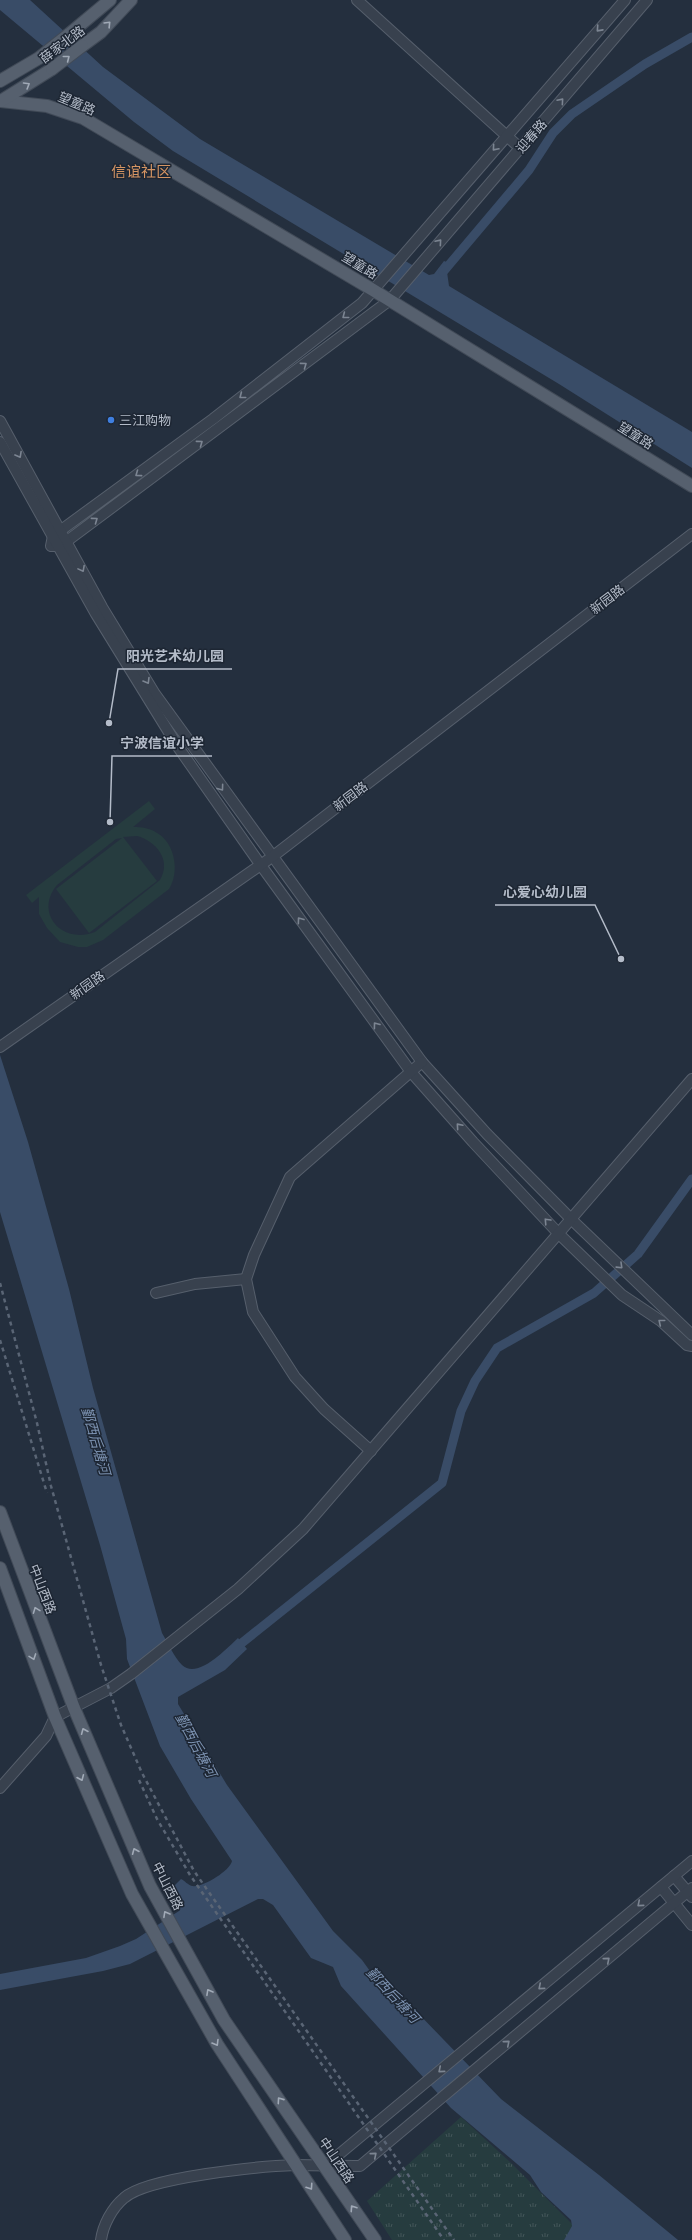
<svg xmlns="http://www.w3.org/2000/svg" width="692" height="2240" font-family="Inter,'Noto Sans SC',sans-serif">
<defs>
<pattern id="park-tufts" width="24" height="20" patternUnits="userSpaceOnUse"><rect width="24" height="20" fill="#263c3f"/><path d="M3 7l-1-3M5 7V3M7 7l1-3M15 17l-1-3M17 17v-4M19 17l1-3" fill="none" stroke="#435659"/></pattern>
</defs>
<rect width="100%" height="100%" fill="#242f3e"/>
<path fill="#263c3f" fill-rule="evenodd" d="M149,801L155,809L133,827C142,827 150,828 157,833C175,843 180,872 169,889L103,940L87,947H78L60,942L47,928L39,914V897L32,903L26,895ZM137,836C156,841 172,860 160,880L95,932C61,945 34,912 57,885L116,839L122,838L56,889L89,933L157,881L123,837Z"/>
<polygon fill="url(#park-tufts)" points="461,2117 510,2162 588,2240 392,2240 367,2201"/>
<g fill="#394c67">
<polygon points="0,0 30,0 103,67 200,139 429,275 434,274 444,261 454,265 447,272 449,286 692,432 692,468 559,384 173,151 134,122 0,10"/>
<path d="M0,1055L28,1142L69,1289L93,1388L162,1633C168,1643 174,1657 182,1665C198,1680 227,1648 238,1638L247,1649L225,1670L178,1697V1704L227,1785L333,1931L362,1960L380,1985L414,2009L501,2099L599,2175L678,2240H564L572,2226L571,2220L541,2192L530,2175L451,2108L341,1986L333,1967L311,1958L273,1905L263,1899H258L130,1964L103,1971L0,1990V1974L86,1958L120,1946L136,1939L179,1911L181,1901L174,1886L181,1879C185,1881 188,1885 192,1886C202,1888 230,1871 232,1861L191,1799L160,1746L127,1659L126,1639L100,1545L0,1212Z"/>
</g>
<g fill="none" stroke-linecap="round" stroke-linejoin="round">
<g stroke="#394c67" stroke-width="9">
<polyline points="443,272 529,170 553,133 572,114 645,64 692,37"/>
<polyline points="233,1650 442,1483 461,1411 475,1381 497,1348 594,1293 638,1254 692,1179"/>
</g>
<g stroke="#565f6c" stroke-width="12">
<g id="minor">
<polyline points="357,0 520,148"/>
<polyline points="625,0 362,303 213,419 53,536 51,546 59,546 67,541 390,300 647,0"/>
<polyline points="0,421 102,607 155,694 422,1062 487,1134 572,1220 692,1335"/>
<polyline points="0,442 96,614 178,747 260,864 411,1072 473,1142 559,1234 622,1295 661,1321 687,1345 692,1346"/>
<polyline points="0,1047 272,857 692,534"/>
<polyline points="156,1293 195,1284 246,1279"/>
<polyline points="371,1451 324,1409 295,1377 253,1312 246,1279 254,1255 290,1177 422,1062"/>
<polyline points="0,1788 46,1736 55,1717 111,1688 131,1674 238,1589 303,1529 692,1079"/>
<polyline points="674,1876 692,1897"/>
<polyline points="661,1887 692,1925"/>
<polyline points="325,2166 692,1861"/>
<path d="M101,2240C103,2225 112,2208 124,2198C147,2177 263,2166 296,2165C318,2165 339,2166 360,2166L692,1888"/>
</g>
</g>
<g stroke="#414a57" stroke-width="14">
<g id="major">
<polyline points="68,35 110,0"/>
<polyline points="82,46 101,32 131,0"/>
<polyline points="0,81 39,58"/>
<polyline points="0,101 47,106 83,118 373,290 692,486"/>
<polyline points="1,101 52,69"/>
<polyline points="0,1512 74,1708 150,1886 224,2020 375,2240"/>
<polyline points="0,1568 55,1717 132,1894 217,2044 345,2240"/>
</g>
</g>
<use href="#minor" stroke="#38414e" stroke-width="10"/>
<use href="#major" stroke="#56606e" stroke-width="12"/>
<g stroke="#5a6575" stroke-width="2.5" stroke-dasharray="4 4" stroke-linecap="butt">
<polyline points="0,1283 37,1423 51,1486 101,1665 121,1725 142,1773 194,1871 454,2240"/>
<polyline points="0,1340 47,1493"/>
<polyline points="139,1780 157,1819 190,1875 444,2240"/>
</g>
<g stroke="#414a57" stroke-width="14" stroke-linecap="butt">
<g id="major-bridge">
<polyline points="39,58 68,35"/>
<polyline points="52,69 82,46"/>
</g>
</g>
<use href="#major-bridge" stroke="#56606e" stroke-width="12"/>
</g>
<defs><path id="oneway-chevron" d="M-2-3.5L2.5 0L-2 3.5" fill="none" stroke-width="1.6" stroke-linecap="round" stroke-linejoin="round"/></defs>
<g stroke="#a1aab7">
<use href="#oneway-chevron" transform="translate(108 24) rotate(-46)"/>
<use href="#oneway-chevron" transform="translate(67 58) rotate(-38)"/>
<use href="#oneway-chevron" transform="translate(27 85) rotate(-31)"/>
<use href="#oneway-chevron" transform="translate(36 1610) rotate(-111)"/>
<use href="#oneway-chevron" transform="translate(33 1657) rotate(70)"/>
<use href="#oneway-chevron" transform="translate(84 1731) rotate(-113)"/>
<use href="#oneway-chevron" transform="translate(81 1778) rotate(67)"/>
<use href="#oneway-chevron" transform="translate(135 1851) rotate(-113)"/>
<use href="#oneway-chevron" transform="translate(166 1914) rotate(-119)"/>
<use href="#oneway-chevron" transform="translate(209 1992) rotate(-119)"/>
<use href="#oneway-chevron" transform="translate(216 2043) rotate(59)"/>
<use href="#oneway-chevron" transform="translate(280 2100) rotate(-125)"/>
<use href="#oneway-chevron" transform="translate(310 2187) rotate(56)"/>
<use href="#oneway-chevron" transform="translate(353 2208) rotate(-124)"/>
</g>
<g stroke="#7c8592">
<use href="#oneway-chevron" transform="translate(599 29) rotate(132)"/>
<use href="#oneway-chevron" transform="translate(561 101) rotate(-49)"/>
<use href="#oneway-chevron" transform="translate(495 148) rotate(131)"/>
<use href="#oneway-chevron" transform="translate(439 242) rotate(-49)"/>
<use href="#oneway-chevron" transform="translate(345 316) rotate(142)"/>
<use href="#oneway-chevron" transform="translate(304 365) rotate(-36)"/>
<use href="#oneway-chevron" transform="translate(242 396) rotate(142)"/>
<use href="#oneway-chevron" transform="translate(200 443) rotate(-36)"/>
<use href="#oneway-chevron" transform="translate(19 455) rotate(61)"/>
<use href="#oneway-chevron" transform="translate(138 474) rotate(144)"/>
<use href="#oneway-chevron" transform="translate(95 520) rotate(-36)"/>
<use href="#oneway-chevron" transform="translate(82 569) rotate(62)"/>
<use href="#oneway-chevron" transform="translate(147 681) rotate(59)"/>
<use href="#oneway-chevron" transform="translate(221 788) rotate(54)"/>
<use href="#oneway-chevron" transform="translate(300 920) rotate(-126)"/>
<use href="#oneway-chevron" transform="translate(376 1025) rotate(-127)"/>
<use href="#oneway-chevron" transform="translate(459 1126) rotate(-131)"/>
<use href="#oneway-chevron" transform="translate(547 1221) rotate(-133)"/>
<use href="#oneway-chevron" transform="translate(620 1266) rotate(44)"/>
<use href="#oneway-chevron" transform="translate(661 1322) rotate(-141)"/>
<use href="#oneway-chevron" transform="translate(640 1904) rotate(140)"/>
<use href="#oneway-chevron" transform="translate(607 1960) rotate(-40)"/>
<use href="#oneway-chevron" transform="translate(541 1987) rotate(140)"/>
<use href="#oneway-chevron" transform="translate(507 2043) rotate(-40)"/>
<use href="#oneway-chevron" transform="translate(441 2070) rotate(140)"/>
<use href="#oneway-chevron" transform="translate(374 2155) rotate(-40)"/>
</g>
<circle fill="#3f7fe0" stroke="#1d2633" stroke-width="1.5" cx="111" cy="420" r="4"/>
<g text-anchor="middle" stroke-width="3" stroke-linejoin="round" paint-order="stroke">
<g font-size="13" fill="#b4bcc9" stroke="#1d2633">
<text transform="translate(62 44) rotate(-37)" y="5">薛家北路</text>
<text transform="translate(77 103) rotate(23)" y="5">望童路</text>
<text transform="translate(531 136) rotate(-49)" y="5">迎春路</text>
<text transform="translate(360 265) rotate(31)" y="5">望童路</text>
<text transform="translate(636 435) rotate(32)" y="5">望童路</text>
<text transform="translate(607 599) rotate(-37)" y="5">新园路</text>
<text transform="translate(350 796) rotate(-37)" y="5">新园路</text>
<text transform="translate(87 985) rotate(-35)" y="5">新园路</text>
<text transform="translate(43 1589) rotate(69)" y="5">中山西路</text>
<text transform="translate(168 1886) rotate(63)" y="5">中山西路</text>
<text transform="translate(337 2160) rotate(56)" y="5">中山西路</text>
</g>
<g font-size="13" fill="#b4bcc9" stroke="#1d2633" text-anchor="start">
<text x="119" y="425">三江购物</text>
</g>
<g font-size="14" font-style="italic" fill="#7c92b1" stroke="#1d2633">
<text transform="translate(96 1441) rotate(74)" y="5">鄞西后塘河</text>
<text transform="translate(196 1745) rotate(62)" y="5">鄞西后塘河</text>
<text transform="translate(393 1995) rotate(47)" y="5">鄞西后塘河</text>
</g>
<g font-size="15" fill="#d59563" stroke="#1d2633">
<text x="141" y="177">信谊社区</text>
</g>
</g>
<path fill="none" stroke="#b4bcc9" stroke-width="1.5" d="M109 723L118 669H232M110 822L112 756H212M621 959L595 905H495"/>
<g fill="#b4bcc9" stroke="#1d2633" stroke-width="1.5">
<circle cx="109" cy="723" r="4"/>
<circle cx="110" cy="822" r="4"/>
<circle cx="621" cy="959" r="4"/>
</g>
<g font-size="14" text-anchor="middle" font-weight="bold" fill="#b4bcc9" stroke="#1d2633" stroke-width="3" stroke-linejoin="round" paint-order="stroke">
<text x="175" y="661">阳光艺术幼儿园</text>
<text x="162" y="748">宁波信谊小学</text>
<text x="545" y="897">心爱心幼儿园</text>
</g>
</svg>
